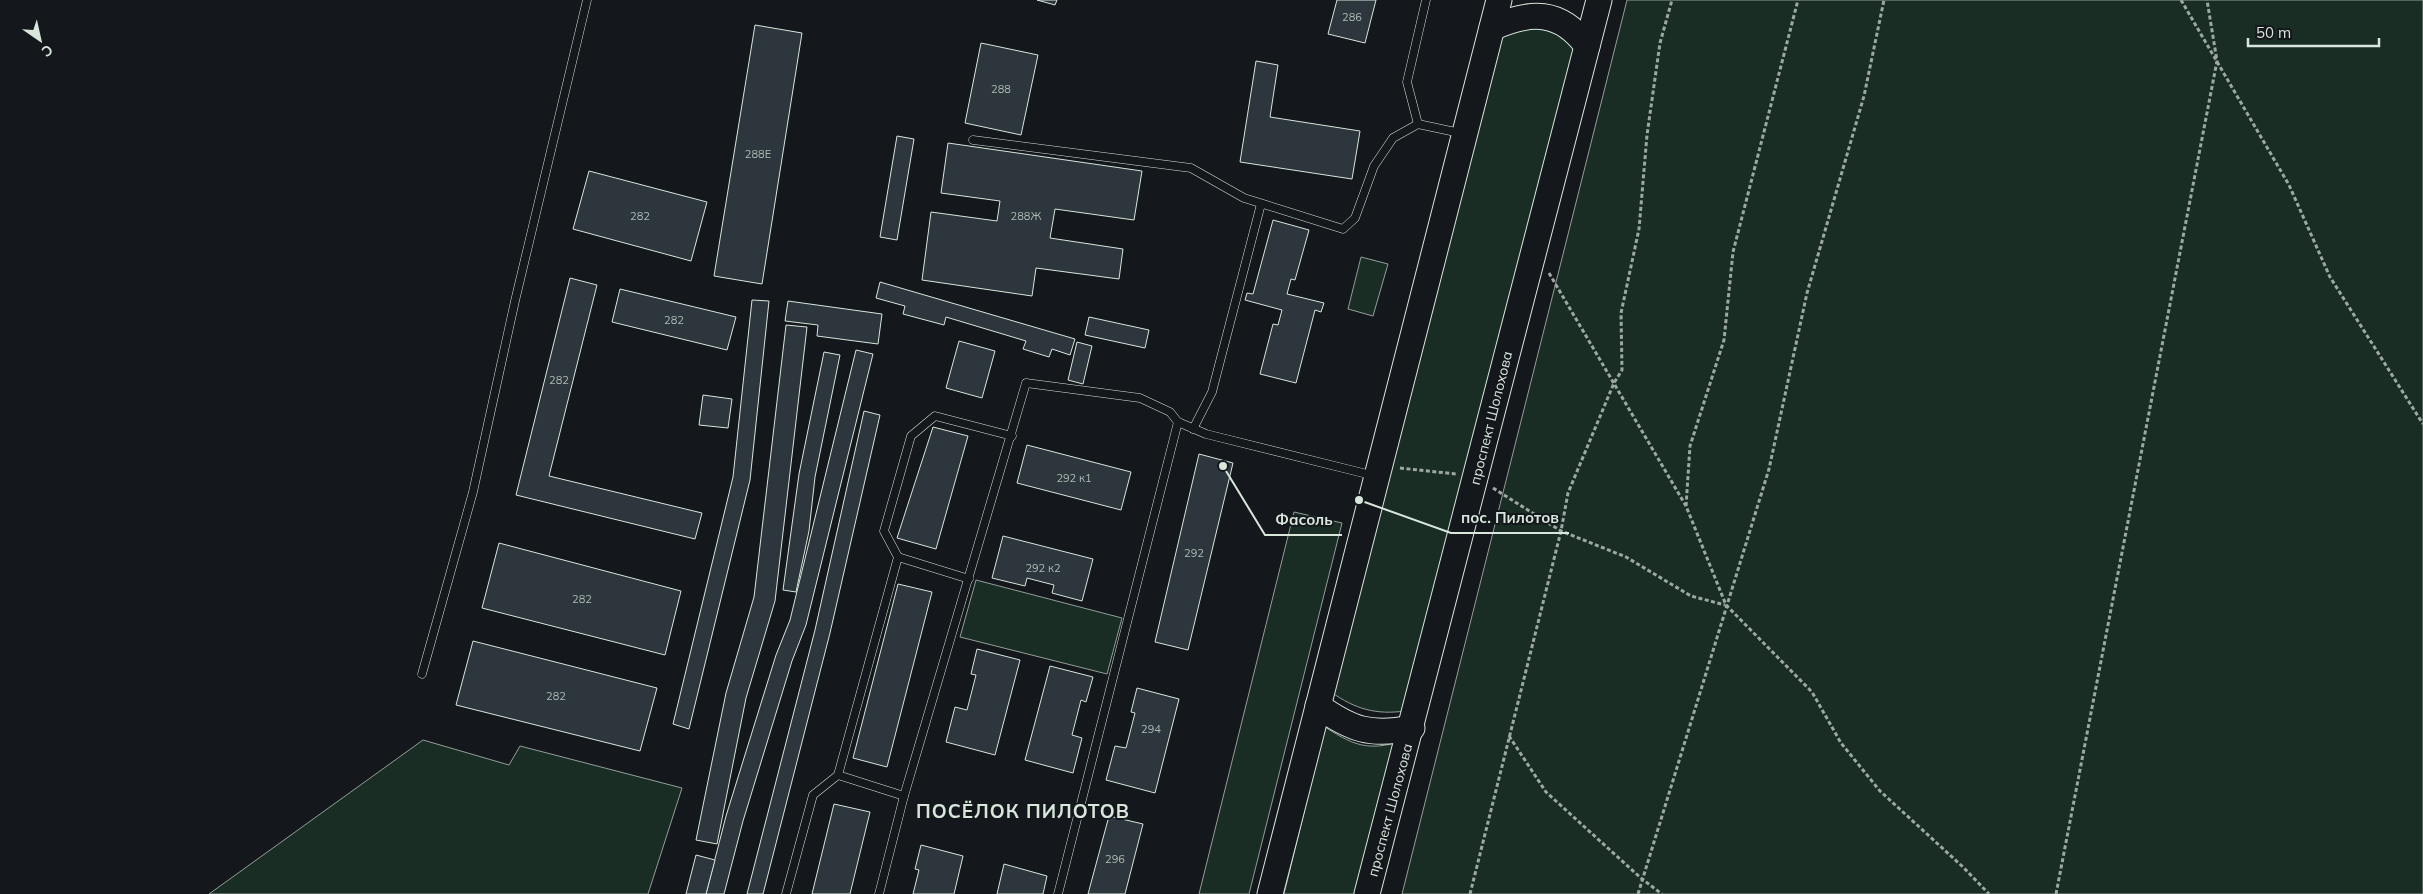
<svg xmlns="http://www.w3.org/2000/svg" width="2423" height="894" font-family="Mulish,sans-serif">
<rect width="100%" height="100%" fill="#14181c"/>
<g fill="#1a2d24" stroke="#939e99">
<polygon points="1627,0 2423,0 2423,894 1402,894"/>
<path d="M1552,28L1577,48L1405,711C1376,715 1355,709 1331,692L1499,35L1513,29Z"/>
<polygon points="1361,257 1388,264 1373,316 1348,309"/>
<polygon points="1294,512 1342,523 1249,894 1199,894"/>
<polygon points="976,580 1122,618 1107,674 960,637"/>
<path d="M1325,727C1350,743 1365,751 1395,743L1354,894H1284Z"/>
<polygon points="423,740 509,765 520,746 682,788 648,894 209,894"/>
</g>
<g fill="#2c363c" stroke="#d8e6dc">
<polygon points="1037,0 1057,0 1055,5"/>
<polygon points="1337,0 1376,0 1365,43 1328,34"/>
<polygon points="755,25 802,33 762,284 714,276"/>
<polygon points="981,43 1038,55 1021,135 965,123"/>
<polygon points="1256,61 1278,65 1270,117 1360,131 1352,179 1240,162"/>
<polygon points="897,136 914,139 897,240 880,237"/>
<polygon points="948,143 1142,171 1134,220 1055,209 1050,238 1123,249 1119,279 1036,268 1032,296 922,280 931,212 997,221 1000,201 941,193"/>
<polygon points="589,171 707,202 691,261 573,229"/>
<polygon points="1273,220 1309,230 1295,280 1291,279 1287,294 1324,303 1321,312 1315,310 1296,383 1260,374 1273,324 1278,325 1282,310 1245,300 1247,293 1253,294"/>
<polygon points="570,278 597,285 549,476 702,513 695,539 516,495"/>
<polygon points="880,282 1075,339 1070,355 1052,349 1049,357 1023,349 1026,341 946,317 944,325 903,314 905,306 876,298"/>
<polygon points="620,289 736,317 727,350 612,322"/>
<polygon points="752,300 769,301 750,480 689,729 673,724 733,477"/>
<polygon points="788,301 882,314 878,344 817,336 818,325 785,321"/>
<polygon points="1089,317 1149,330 1145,348 1085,335"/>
<polygon points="786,325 807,327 775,601 746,698 717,844 696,840 726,693 754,597"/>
<polygon points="959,341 995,351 982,398 946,388"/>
<polygon points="1077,342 1092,346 1083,384 1068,380"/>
<polygon points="856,350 873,354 806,625 792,661 743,821 724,894 706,894 726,816 776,655 790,620"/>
<polygon points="824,352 840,355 815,477 809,531 796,592 783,590 799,474"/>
<polygon points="703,395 732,399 728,428 699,425"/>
<polygon points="864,411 880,415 830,633 763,894 747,894 815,630"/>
<polygon points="933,427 968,436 936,549 897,538"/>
<polygon points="1027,445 1131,472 1121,510 1017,483"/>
<polygon points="1199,454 1233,463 1188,650 1155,642"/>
<polygon points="1003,536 1093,559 1082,601 1052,593 1054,585 1027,578 1025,586 992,578"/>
<polygon points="499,543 681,591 665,655 482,608"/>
<polygon points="898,584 932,592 887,767 853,758"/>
<polygon points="473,641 657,688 640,751 456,705"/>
<polygon points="977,649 1020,660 995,755 946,742 955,707 967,710 976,675 971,674"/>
<polygon points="1050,666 1093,677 1086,702 1081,700 1072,735 1082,738 1073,773 1025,760"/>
<polygon points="1137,688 1179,699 1155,793 1106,780 1115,746 1126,748 1135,713 1131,712"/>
<polygon points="834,804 870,812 850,894 812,894"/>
<polygon points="1109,816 1143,824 1125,894 1088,894"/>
<polygon points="921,845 963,856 954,894 913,894 919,870 915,869"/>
<polygon points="696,855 715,860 706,894 686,894"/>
<polygon points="1004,864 1047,876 1043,894 997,894"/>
</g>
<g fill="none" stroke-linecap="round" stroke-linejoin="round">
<g stroke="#d8e6dc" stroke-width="9">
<g id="lane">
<polyline points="1418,124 1407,82 1426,0"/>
<polyline points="973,140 1191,168 1244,198 1343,229 1355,218 1374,166 1393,138 1418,124 1460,133"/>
<polyline points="1193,429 1212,392 1261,204"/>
<polyline points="898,557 969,579"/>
<polyline points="422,674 473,492 515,301 587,0"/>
<polyline points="838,775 904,796"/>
<polyline points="786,894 813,795 838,775 898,557 884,531 911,436 935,416 1012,436"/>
<polyline points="879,894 904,796 1026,383 1140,398 1170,412 1178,422 1206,434 1375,476"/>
<polyline points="1058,894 1178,422"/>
</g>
</g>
<g stroke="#d8e6dc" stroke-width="27">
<g id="primary">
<path d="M1492,28C1530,11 1560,9 1587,46"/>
<path d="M1318,706C1352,730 1370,736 1412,728"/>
<polyline points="1270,894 1499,0"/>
<polyline points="1367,894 1599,0"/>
</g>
</g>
<g stroke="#9da8a2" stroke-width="3" stroke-dasharray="4 2.5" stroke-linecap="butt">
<polyline points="2181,0 2289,185 2330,277 2423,424"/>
<polyline points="1549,273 1686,506 1726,605 1812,692 1841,743 1880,791 1963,867 1989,894"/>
<polyline points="1400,468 1456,474"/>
<polyline points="1493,488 1561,531 1626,557 1691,596 1725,605"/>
<polyline points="1686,506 1690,446 1724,340 1733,252 1798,0"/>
<polyline points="1509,736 1546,792 1642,879 1662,894"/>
<polyline points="1470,894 1561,531 1568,493 1614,383 1622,370 1621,313 1639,229 1647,135 1660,43 1672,0"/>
<polyline points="1638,894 1769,469 1807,293 1864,96 1884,0"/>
<polyline points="2056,894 2217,61 2207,0"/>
</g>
<use href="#lane" stroke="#14181c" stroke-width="8"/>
<use href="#primary" stroke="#14181c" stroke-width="25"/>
</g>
<g text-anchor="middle" stroke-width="4" stroke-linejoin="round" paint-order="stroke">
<g font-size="11" fill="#adbab4">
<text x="1352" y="21">286</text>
<text x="1001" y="93">288</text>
<text x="758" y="158">288Е</text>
<text x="640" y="220">282</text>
<text x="1026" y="220">288Ж</text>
<text x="674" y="324">282</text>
<text x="559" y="384">282</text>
<text x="1074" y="482">292 к1</text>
<text x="1194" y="557">292</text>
<text x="1043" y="572">292 к2</text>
<text x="582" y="603">282</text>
<text x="556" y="700">282</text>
<text x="1151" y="733">294</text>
<text x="1115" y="863">296</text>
</g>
<g font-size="14" fill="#d8e6dc" stroke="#14181c">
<text transform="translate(1491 418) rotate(-76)" y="5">проспект Шолохова</text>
<text transform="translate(1390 810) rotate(-75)" y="5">проспект Шолохова</text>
</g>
<g font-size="19" font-weight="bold" letter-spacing="1" fill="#d8e6dc" stroke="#14181c">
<text x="1023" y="818">ПОСЁЛОК ПИЛОТОВ</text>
</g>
</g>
<path fill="none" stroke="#d8e6dc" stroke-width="2" d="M1359 500L1451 533H1569M1223 466L1265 535H1342"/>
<g fill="#d8e6dc" stroke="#14181c" stroke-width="2">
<circle cx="1359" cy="500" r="5"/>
<circle cx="1223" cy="466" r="5"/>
</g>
<g font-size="15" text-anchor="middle" font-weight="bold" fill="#d8e6dc" stroke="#14181c" stroke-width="4" stroke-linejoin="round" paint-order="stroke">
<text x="1510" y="523">пос. Пилотов</text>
<text x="1304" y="525">Фасоль</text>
</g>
<g transform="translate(40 40) rotate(146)" stroke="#14181c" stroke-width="4" paint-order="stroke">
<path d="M0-4L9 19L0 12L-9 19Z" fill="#d8e6dc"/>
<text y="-8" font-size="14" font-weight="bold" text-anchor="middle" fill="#d8e6dc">С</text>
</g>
<path d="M2248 38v8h131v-8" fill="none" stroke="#d8e6dc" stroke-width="2.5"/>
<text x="2256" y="38" font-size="15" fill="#d8e6dc" stroke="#14181c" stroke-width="4" paint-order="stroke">50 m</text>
</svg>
